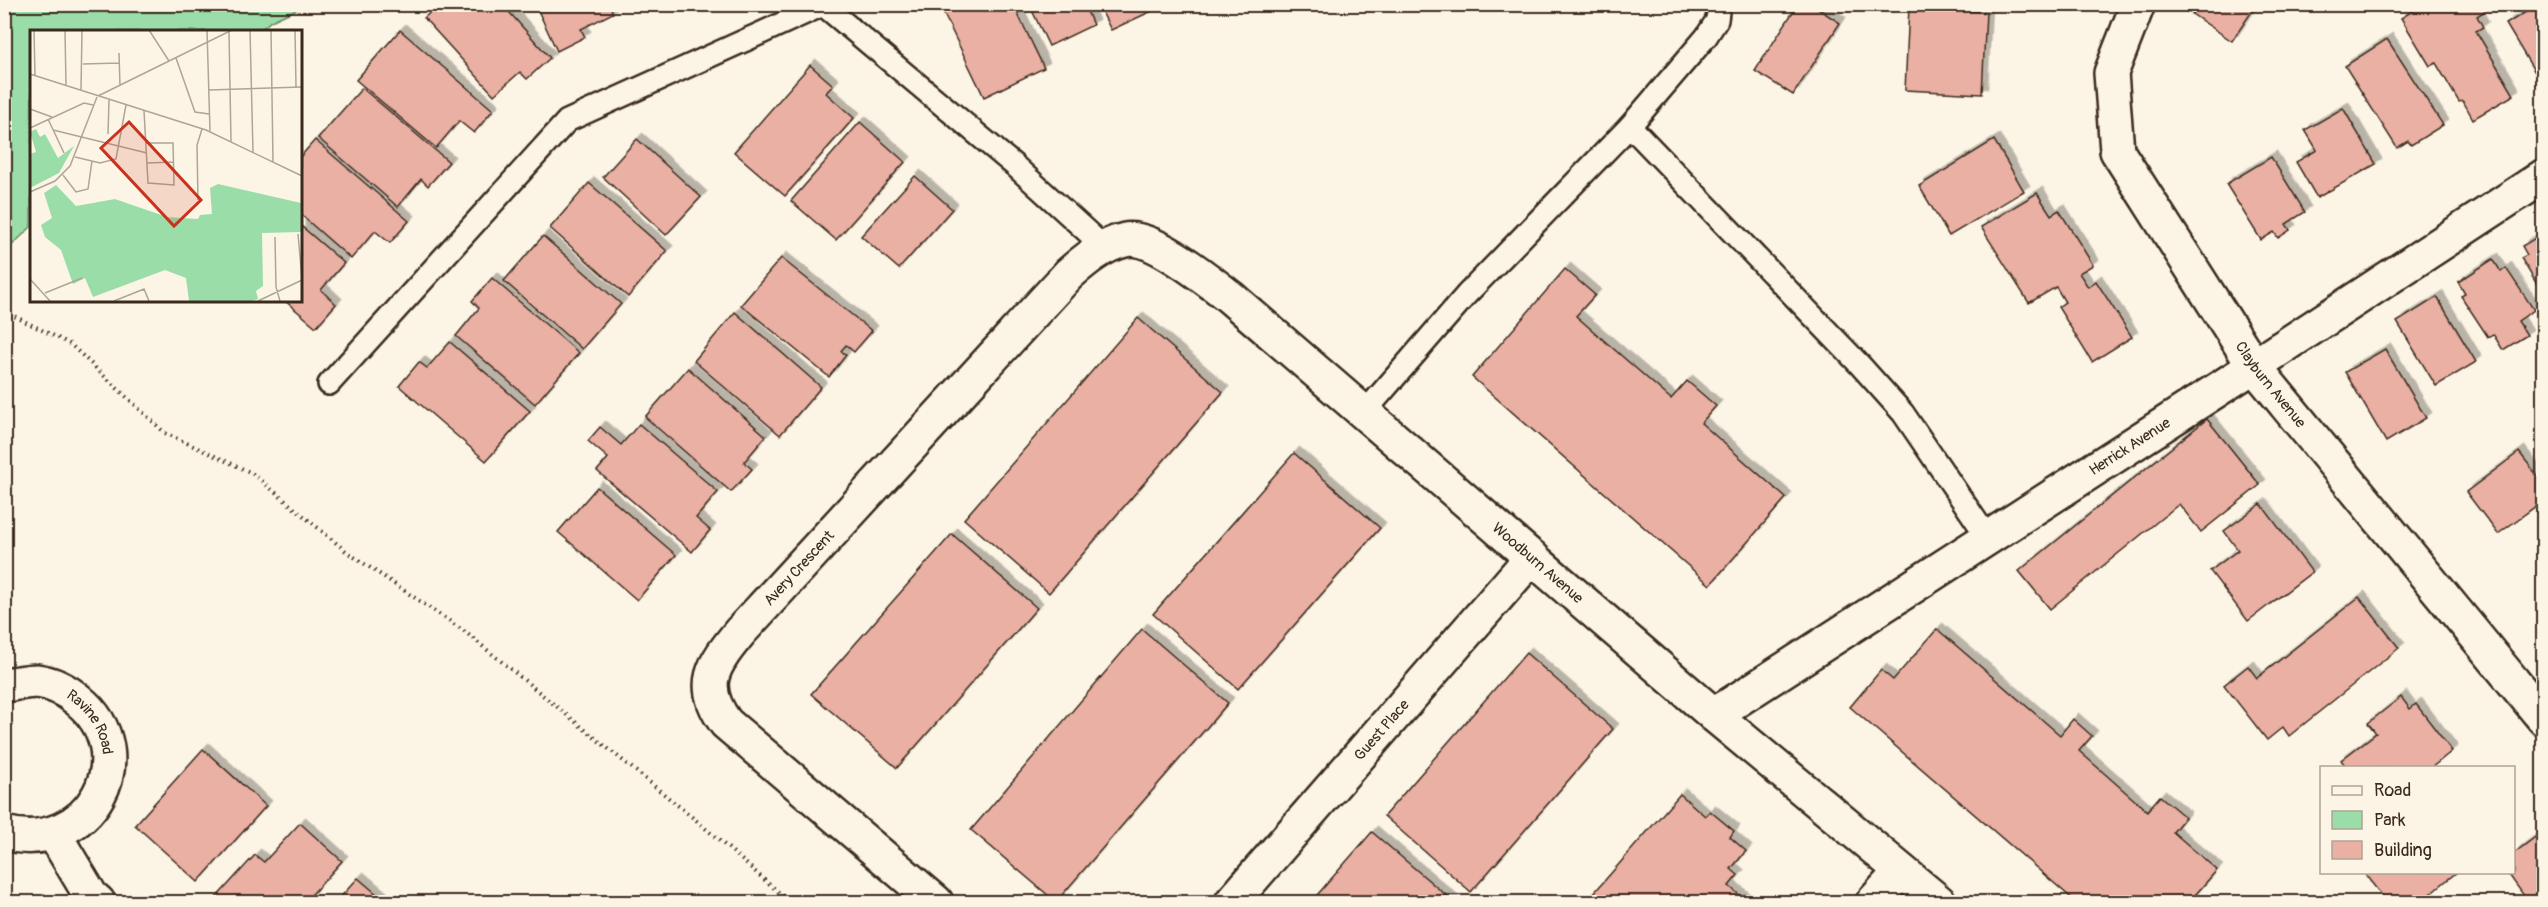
<svg xmlns="http://www.w3.org/2000/svg" width="2548" height="907" font-family="Pangolin,sans-serif">
<defs>
<filter id="shadow"><feDropShadow dx="5.5" dy="-5.5" stdDeviation="0" flood-color="#0004"/></filter>
</defs>
<rect width="100%" height="100%" fill="#fcf5e5"/>
<filter id="ink" filterUnits="userSpaceOnUse"><feTurbulence type="fractalNoise" baseFrequency=".0167" numOctaves="2"/><feDisplacementMap in="SourceGraphic" scale="12" xChannelSelector="R" yChannelSelector="G"/><feConvolveMatrix kernelMatrix="1 2 1 2 8 2 1 2 1" color-interpolation-filters="sRGB"/></filter>
<g filter="url(#ink)">
<polygon fill="#9bdda8" stroke="#6b8463" stroke-width="1.5" points="5,4 306,4 306,5 271,21 259,31 32,32 31,227 5,252"/>
<g fill="#e9b0a3" stroke="#3b2a1e" stroke-width="1.5" filter="url(#shadow)">
<polygon points="439,4 502,4 550,58 527,79 520,72 494,95 424,18"/>
<polygon points="535,4 609,4 613,13 581,29 585,37 557,51"/>
<polygon points="939,4 1013,4 1044,68 984,97"/>
<polygon points="1029,4 1084,4 1093,25 1049,46"/>
<polygon points="1098,4 1164,4 1165,5 1111,30"/>
<polygon points="1798,4 1811,4 1840,23 1793,95 1755,71"/>
<polygon points="2198,4 2257,4 2232,41 2192,14"/>
<polygon points="2424,4 2485,4 2488,9 2477,16 2483,27 2476,31 2514,95 2473,119 2463,101 2459,102 2436,63 2430,66 2401,18"/>
<polygon points="2532,4 2544,4 2544,76 2539,79 2506,24 2534,7"/>
<polygon points="1909,7 1986,12 1982,94 1905,90"/>
<polygon points="400,30 493,110 474,133 459,121 436,148 356,80"/>
<polygon points="2387,39 2443,125 2411,145 2408,141 2397,148 2345,66"/>
<polygon points="810,65 833,85 826,93 854,118 785,196 734,152"/>
<polygon points="362,88 449,162 428,186 421,179 398,207 318,138"/>
<polygon points="2343,108 2376,164 2317,198 2296,162 2317,150 2305,130"/>
<polygon points="860,122 905,162 836,240 791,201"/>
<polygon points="637,139 701,197 666,235 603,177"/>
<polygon points="315,140 409,221 390,243 375,231 351,259 300,214 300,157"/>
<polygon points="1994,140 2024,191 1949,236 1919,186"/>
<polygon points="2271,157 2305,212 2286,224 2290,230 2278,238 2274,232 2261,240 2226,184"/>
<polygon points="915,176 952,209 899,269 861,236"/>
<polygon points="589,183 667,251 628,297 550,228"/>
<polygon points="2037,193 2051,215 2059,210 2093,265 2079,273 2088,287 2096,281 2132,337 2092,362 2058,307 2065,302 2056,287 2029,303 1981,227"/>
<polygon points="300,225 344,263 321,290 336,304 316,327 284,300 300,300"/>
<polygon points="2544,233 2544,296 2521,258 2527,255 2522,246"/>
<polygon points="543,236 621,304 582,349 504,281"/>
<polygon points="781,258 872,331 854,352 846,345 841,351 846,355 829,377 741,305"/>
<polygon points="2493,259 2501,272 2506,268 2534,310 2518,321 2527,335 2503,350 2493,334 2488,337 2461,296 2465,294 2458,282"/>
<polygon points="1565,269 1595,295 1576,316 1671,399 1687,381 1716,406 1701,423 1786,498 1710,585 1472,377"/>
<polygon points="492,278 579,353 535,404 456,336 479,308 472,301"/>
<polygon points="2437,297 2476,362 2436,386 2397,322"/>
<polygon points="735,312 821,387 780,435 694,361"/>
<polygon points="1138,318 1223,392 1049,593 964,519"/>
<polygon points="450,342 530,411 486,461 399,386 419,362 427,368"/>
<polygon points="2385,349 2426,418 2386,442 2345,372"/>
<polygon points="688,368 766,436 744,462 752,469 731,492 645,417"/>
<polygon points="2207,419 2260,485 2201,532 2179,504 2050,609 2019,571"/>
<polygon points="639,424 718,492 696,518 710,530 692,552 597,471 608,458 588,441 600,427 621,445"/>
<polygon points="2519,452 2544,484 2544,500 2498,534 2466,492"/>
<polygon points="1294,453 1380,528 1238,689 1153,614"/>
<polygon points="597,487 676,555 637,600 558,532"/>
<polygon points="2261,504 2312,572 2248,621 2210,571 2238,550 2224,531"/>
<polygon points="952,534 1037,608 897,768 811,694"/>
<polygon points="2359,597 2399,648 2289,736 2283,727 2267,740 2224,685 2248,666 2257,678"/>
<polygon points="1142,629 1228,703 1056,902 971,830"/>
<polygon points="1937,629 2060,735 2073,719 2092,736 2079,751 2147,811 2160,796 2185,817 2173,832 2217,870 2189,902 2076,902 1850,707 1881,670 1893,680"/>
<polygon points="1526,653 1613,729 1471,892 1384,816"/>
<polygon points="2401,697 2410,709 2416,704 2452,751 2431,768 2347,768 2341,760 2376,733 2368,723"/>
<polygon points="203,749 266,806 198,882 135,825"/>
<polygon points="1680,794 1705,816 1710,811 1734,831 1730,837 1746,851 1731,869 1738,875 1729,886 1743,898 1739,902 1586,902"/>
<polygon points="300,823 342,861 305,902 217,902 214,900 255,855 264,862"/>
<polygon points="1372,832 1454,902 1311,902"/>
<polygon points="2538,835 2544,842 2544,902 2537,902 2532,896 2527,900 2507,872 2514,872 2514,853"/>
<polygon points="2363,872 2457,872 2420,902 2387,902"/>
<polygon points="358,878 386,902 336,902"/>
</g>
<g fill="none" stroke-linecap="round" stroke-linejoin="round">
<g stroke="#3b2a1e" stroke-width="26">
<g id="lane">
<polyline points="1630,126 1706,37 1717,20 1719,4"/>
<polyline points="329,384 567,121 823,5 1014,165 1105,248"/>
<polyline points="1364,413 1467,294 1630,126 1860,365 1903,413 1988,538"/>
</g>
</g>
<g stroke="#3b2a1e" stroke-width="38">
<g id="street">
<path id="s1" d="M2138,4L2111,73L2117,151L2254,366L2544,719"/>
<path id="s2" d="M4,685C14,684 27,681 37,681C52,683 66,690 78,700C145,754 90,856 4,833"/>
<path id="s3" d="M1714,715L2254,366L2544,176"/>
<polyline points="54,834 91,896 98,902"/>
<path id="s4" d="M936,902L726,723C698,685 713,665 740,632L1069,274C1085,260 1103,245 1125,240C1152,234 1209,281 1230,297L1714,715L1939,902"/>
<path id="s5" d="M1232,902L1532,557"/>
<polyline points="1873,902 1901,871"/>
</g>
</g>
<polyline stroke="#3b2a1e" stroke-width="4" stroke-dasharray="1.5 4.5" stroke-linecap="butt" points="4,311 70,344 165,433 252,473 347,552 464,631 697,821 790,902"/>
<use href="#lane" stroke="#fcf5e5" stroke-width="21"/>
<use href="#street" stroke="#fcf5e5" stroke-width="33"/>
</g>
</g>
<g text-anchor="middle" stroke-width="4.5" stroke-linejoin="round" paint-order="stroke">
<g font-size="15" fill="#3b2a1e" stroke="#fcf5e5">
<text dy="5" stroke="none"><textPath href="#s1" startOffset="432">Clayburn Avenue</textPath></text>
<text dy="5" stroke="none"><textPath href="#s3" startOffset="495">Herrick Avenue</textPath></text>
<text dy="5" stroke="none"><textPath href="#s4" startOffset="1460">Woodburn Avenue</textPath></text>
<text dy="5" stroke="none"><textPath href="#s4" startOffset="466">Avery Crescent</textPath></text>
<text dy="5" stroke="none"><textPath href="#s2" startOffset="105">Ravine Road</textPath></text>
<text dy="5" stroke="none"><textPath href="#s5" startOffset="228">Guest Place</textPath></text>
</g>
</g>
<g transform="translate(30 30)">
<rect width="272" height="272" fill="#fcf5e5"/>
<path d="M6,99L10,107L15,104L28,128L44,116L29,143L0,158V124L6,122L0,102ZM188,154L271,173V202L232,203L233,256L226,261L228,269L222,271H159L156,248L135,240L63,267L55,248L43,254L31,220L15,207L11,195L22,188L14,163L26,155L46,176L85,169L137,187L168,189L170,185L182,184L180,158Z" fill="#9bdda8"/>
<path fill="none" stroke="#afa495" stroke-width="1.5" d="M4,0L5,46M35,0L36,56M119,0L139,31M177,0L180,101M220,0L223,122M241,0L243,132M265,0L266,57M199,2L201,112M89,23L90,56M146,28L165,82L179,84M53,34L89,33M0,44L176,100L272,146M51,60L52,0M179,60L272,57M68,66L202,0M0,79L22,87M114,81L118,153L144,155L143,113H116M18,89L34,123M0,98L54,73L63,75M23,100L117,123M78,104L79,70M45,127L70,133L86,129L96,75M117,133L144,132M33,145L46,162L58,159L62,131M0,162L25,151L40,136L67,67M168,170L167,115L172,99M268,204L272,249M245,207L246,257L250,271M0,249L20,271M15,263L52,248M84,271L114,259L119,271M228,271L272,250"/>
<path fill="#c8321e" fill-opacity="0.15" stroke="#c8321e" stroke-width="3" d="M99,92L171,170L144,196L71,118Z"/>
<rect width="272" height="272" fill="none" stroke="#3b2a1e" stroke-width="3"/>
</g>
<rect width="2548" height="907" fill="none" stroke="#fcf5e5" stroke-width="24"/>
<rect x="12" y="12" width="2524" height="883" fill="none" stroke="#3b2a1e" stroke-width="2" filter="url(#ink)"/>
<rect x="2320" y="766" width="195" height="108" fill="#fcf5e5" stroke="#afa495" stroke-width="1.5"/>
<rect x="2332" y="786" width="30" height="9" fill="#fcf5e5" stroke="#afa495" stroke-width="1.5"/>
<text x="2374" y="796" font-size="18" fill="#3b2a1e">Road</text>
<rect x="2332" y="811" width="30" height="18" fill="#9bdda8" stroke="#afa495" stroke-width="1.5"/>
<text x="2374" y="826" font-size="18" fill="#3b2a1e">Park</text>
<rect x="2332" y="841" width="30" height="18" fill="#e9b0a3" stroke="#afa495" stroke-width="1.5"/>
<text x="2374" y="856" font-size="18" fill="#3b2a1e">Building</text>
</svg>
